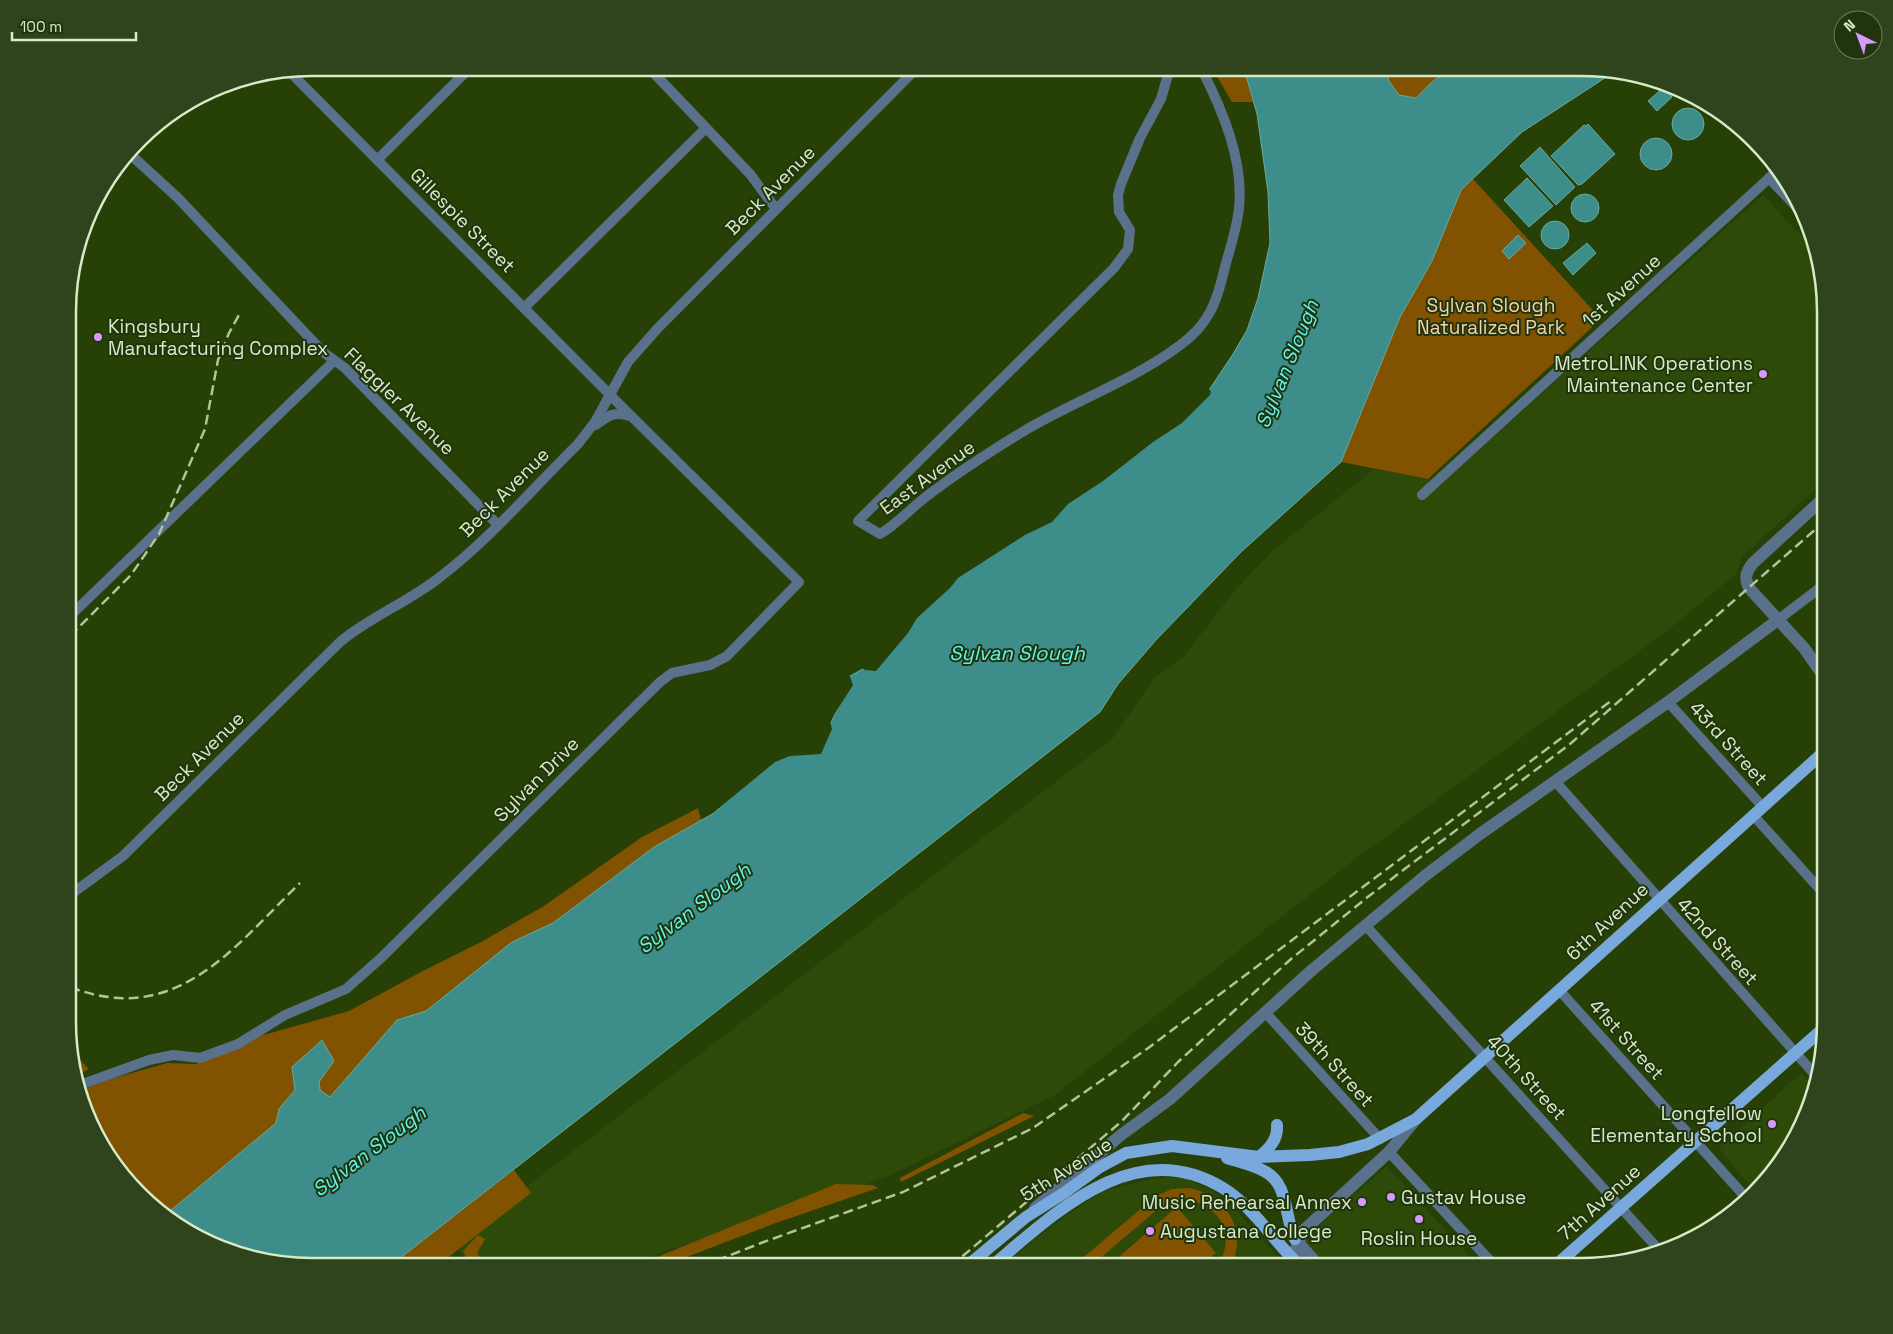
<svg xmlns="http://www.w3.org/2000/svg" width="1893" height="1334" font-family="'Space Grotesk',sans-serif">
<rect width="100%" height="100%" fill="#264006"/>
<g fill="#2d4a09">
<polygon points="1763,195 1811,246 1825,297 1825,480 1742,557 1737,573 1667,631 1350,863 1055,1095 887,1177 651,1256 633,1266 469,1266 458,1249 484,1219 1113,738 1154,678 1184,656 1235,590 1276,548 1374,469 1428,479 1437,488"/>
<polygon points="1801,1073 1815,1088 1812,1100 1775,1170 1755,1191 1718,1148"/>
<polygon points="1387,1166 1478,1266 1326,1266 1305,1242 1306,1237"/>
<polygon points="1155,1178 1184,1178 1210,1189 1231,1205 1286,1266 1002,1266 1065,1216 1103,1191"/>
</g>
<g fill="#815200">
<polygon points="1212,68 1240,68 1247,79 1253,102 1232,102"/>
<path d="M1384,68H1486C1478,73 1472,70 1463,69C1442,69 1430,85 1416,99L1399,95L1389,81Z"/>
<polygon points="1724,115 1765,151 1773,164 1772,166"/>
<polygon points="1473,179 1601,319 1428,479 1341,462 1400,317 1432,261 1461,190"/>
<polygon points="698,808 701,820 654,847 553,924 512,942 340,1108 164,1216 100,1144 82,1090 114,1078 167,1063 196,1064 240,1048 260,1036 349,1011 423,971 481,942 544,906 642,837"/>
<polygon points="70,1050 89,1069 77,1075"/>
<polygon points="1023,1113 1034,1116 901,1182 900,1178"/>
<polygon points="514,1170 531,1193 437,1266 390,1266"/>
<polygon points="836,1184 873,1185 878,1188 773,1224 663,1266 635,1266"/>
<path d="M1188,1188C1226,1194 1249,1231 1231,1266H1217C1246,1226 1198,1181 1158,1209L1091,1266H1073L1156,1196L1172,1189Z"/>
<polygon points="1177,1207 1216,1253 1201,1266 1108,1266"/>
<polygon points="478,1235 485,1239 477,1253 486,1266 470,1266 463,1251"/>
</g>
<g fill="#3d8d8a" stroke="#6ba99c">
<path d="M1240,68H1384L1389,81L1399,95L1416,98C1429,85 1442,69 1463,69C1472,69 1478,73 1486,68H1596L1614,72L1522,132L1461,190L1432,261L1400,317L1341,462L1241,552L1156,640L1118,684L1100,712L390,1266H297L234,1253L164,1216L276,1123L279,1109L295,1090L292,1067L322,1040L334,1061L319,1082L320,1090L330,1097L397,1020L426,1011L512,942L553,923L654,847L714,813L759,771L782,755L819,749C829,724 843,702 850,676L863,669L876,667L918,614L958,577L1049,519L1078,491L1112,471L1177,422L1209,390L1233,354L1247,330L1258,298L1270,243L1268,192L1257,114L1247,79Z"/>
<polygon points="1664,87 1672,97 1657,111 1648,101"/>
<circle cx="1688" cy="124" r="16"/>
<polygon points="1588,124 1615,154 1582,184 1578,185 1551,156 1584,125 1586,126"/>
<circle cx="1656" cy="154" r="16"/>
<polygon points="1540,147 1575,187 1556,205 1520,166"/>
<polygon points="1527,178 1553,206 1529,227 1504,200"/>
<circle cx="1585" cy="208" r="14"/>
<circle cx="1555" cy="235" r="14"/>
<polygon points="1518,235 1526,243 1509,259 1502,251"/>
<polygon points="1587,243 1596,253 1573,275 1563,263"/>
</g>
<g fill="#264006">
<polygon points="1207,388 1211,391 1210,395 1182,423 1153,442 1103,481 1068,504 1052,522 1025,535 958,578 950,588 917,618 908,633 876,671 865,670 861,667 875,665 916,612 956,576 1023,531 1048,517 1077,489 1111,469 1175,420"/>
<polygon points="849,674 853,685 830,721 832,729 821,754 790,756 775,762 719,808 717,807 757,769 781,752 817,746 827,720 842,695"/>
</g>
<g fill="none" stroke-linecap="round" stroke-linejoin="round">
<g stroke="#5a718b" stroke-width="10">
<polyline points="649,68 750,174 776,209"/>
<path d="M1170,68L1161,99L1140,138L1121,184L1118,195L1119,212L1130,230L1128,249L1114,268L858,521L880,534C897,524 911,508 927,496C957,473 991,451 1024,431C1074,401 1132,381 1179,346C1210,324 1217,301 1225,267C1230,248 1237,228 1239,208C1244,160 1222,109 1201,68"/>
<polyline points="131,155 178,198 323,352 345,368 497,524"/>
<polyline points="377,160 470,68"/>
<polyline points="1769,178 1803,214"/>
<polyline points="525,307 706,128"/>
<path d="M596,425C608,415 616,411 630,416"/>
<polyline points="1422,495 1778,170"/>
<polyline points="70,616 334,361"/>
<polyline points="1779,619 1825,584"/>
<polyline points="1668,702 1763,807"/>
<polyline points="1555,781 1817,1077"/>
<polyline points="1753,815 1825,895"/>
<path d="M70,895L123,856L340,642C371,616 409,602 440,577C489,540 534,487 578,444L595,422L628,362L658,328L917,68"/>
<polyline points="1366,926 1661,1252"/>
<polyline points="1560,991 1748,1200"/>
<polyline points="1265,1012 1380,1139"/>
<polyline points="80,1085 149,1060 173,1055 200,1058 238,1044 285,1015 346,989 381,958 660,682 672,673 710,665 727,656 799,582 624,409 290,72"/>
<polyline points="1389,1152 1495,1266"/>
</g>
<g stroke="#5a718b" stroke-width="12">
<path d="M1825,497L1753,563C1746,572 1744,578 1749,588L1804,648L1825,678"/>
<polyline points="1035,1208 1121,1135 1170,1099 1312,970 1426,875 1480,834 1668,702 1779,619"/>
<polyline points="1295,1239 1319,1266"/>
<polyline points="1302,1266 1296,1248 1303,1231 1389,1152 1416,1119"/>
</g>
<g stroke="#79a8dd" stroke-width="12">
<path d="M1259,1157C1270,1148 1278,1139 1277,1125"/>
<path d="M1227,1158C1239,1162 1253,1165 1264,1171C1289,1183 1284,1216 1295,1239"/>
<polyline points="967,1266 1026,1217 1064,1193 1100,1167 1126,1153 1172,1146 1259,1157 1310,1155 1339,1152 1368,1144 1416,1119 1825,751"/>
<path d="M992,1266C1056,1212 1135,1134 1223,1188C1253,1206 1275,1243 1300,1266"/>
<polyline points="1555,1266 1825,1027"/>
</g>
<g stroke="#afc59b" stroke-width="2.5" stroke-dasharray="10 5" stroke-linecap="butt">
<polyline points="70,636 131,575 159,534 205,429 218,360 229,333 239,315"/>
<path d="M70,987C176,1028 233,948 300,883"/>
<polyline points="703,1266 761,1243 903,1192 1033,1128 1151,1046 1611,701"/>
<polyline points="951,1266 1122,1121 1178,1062 1291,959 1369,896 1570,744 1825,521"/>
</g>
</g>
<g fill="#d69bfa" stroke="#21340e" stroke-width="2">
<circle cx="98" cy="337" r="5"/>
<circle cx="1763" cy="374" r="5"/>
<circle cx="1772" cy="1124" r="5"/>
<circle cx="1391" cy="1197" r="5"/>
<circle cx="1362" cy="1202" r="5"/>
<circle cx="1419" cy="1219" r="5"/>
<circle cx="1150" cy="1231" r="5"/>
</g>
<g text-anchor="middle" stroke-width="4" stroke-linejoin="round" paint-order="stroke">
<g font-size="19" fill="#d6ebc6" stroke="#21340e">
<text transform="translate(770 190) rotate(-45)" y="7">Beck Avenue</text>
<text transform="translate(463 220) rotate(45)" y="7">Gillespie Street</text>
<text transform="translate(1621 290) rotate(-42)" y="7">1st Avenue</text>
<text transform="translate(400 401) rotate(44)" y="7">Flaggler Avenue</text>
<text transform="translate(927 477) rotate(-36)" y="7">East Avenue</text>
<text transform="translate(504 492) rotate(-45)" y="7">Beck Avenue</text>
<text transform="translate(1729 743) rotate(48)" y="7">43rd Street</text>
<text transform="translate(199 756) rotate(-45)" y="7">Beck Avenue</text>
<text transform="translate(536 779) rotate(-45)" y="7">Sylvan Drive</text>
<text transform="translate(1607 921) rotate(-43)" y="7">6th Avenue</text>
<text transform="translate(1718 941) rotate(48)" y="7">42nd Street</text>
<text transform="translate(1627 1039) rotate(48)" y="7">41st Street</text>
<text transform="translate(1335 1064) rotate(48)" y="7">39th Street</text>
<text transform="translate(1527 1077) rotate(48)" y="7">40th Street</text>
<text transform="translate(1066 1169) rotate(-32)" y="7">5th Avenue</text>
<text transform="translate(1599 1202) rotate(-42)" y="7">7th Avenue</text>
</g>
<g font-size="19" fill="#f3d1aa" stroke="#21340e">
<text x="1491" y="312">Sylvan Slough<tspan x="1491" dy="22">Naturalized Park</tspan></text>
</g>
<g font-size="19" fill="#d6ebc6" stroke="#21340e" text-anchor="start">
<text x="108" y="333">Kingsbury<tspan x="108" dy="22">Manufacturing Complex</tspan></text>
<text x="1753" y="370" text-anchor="end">MetroLINK Operations<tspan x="1753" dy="22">Maintenance Center</tspan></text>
<text x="1762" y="1120" text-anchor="end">Longfellow<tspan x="1762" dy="22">Elementary School</tspan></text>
<text x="1401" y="1204">Gustav House</text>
<text x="1352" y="1209" text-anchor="end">Music Rehearsal Annex</text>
<text x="1160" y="1238">Augustana College</text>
<text x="1419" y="1245" text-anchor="middle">Roslin House</text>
</g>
<g font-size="20" font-style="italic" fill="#5ef6f0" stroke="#21340e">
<text transform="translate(1287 364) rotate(-68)" y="7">Sylvan Slough</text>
<text x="1017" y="660">Sylvan Slough</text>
<text transform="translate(694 908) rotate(-37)" y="7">Sylvan Slough</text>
<text transform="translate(369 1151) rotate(-37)" y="7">Sylvan Slough</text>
</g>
</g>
<path d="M0 0H1893V1334H0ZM312 76H1581A236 236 0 0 1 1817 312V1022A236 236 0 0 1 1581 1258H312A236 236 0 0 1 76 1022V312A236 236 0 0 1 312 76Z" fill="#2f431d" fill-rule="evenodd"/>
<path fill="none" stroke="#d6ebc6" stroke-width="2.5" d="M312 76H1581A236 236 0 0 1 1817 312V1022A236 236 0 0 1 1581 1258H312A236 236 0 0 1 76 1022V312A236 236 0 0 1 312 76Z"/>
<g transform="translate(1858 35) rotate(318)"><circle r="24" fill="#21340e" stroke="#697d58"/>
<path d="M0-4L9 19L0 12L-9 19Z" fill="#d69bfa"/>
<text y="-8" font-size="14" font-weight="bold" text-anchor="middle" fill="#d6ebc6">N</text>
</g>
<path d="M12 32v8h124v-8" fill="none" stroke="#d6ebc6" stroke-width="2.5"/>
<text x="20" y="32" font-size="15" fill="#d6ebc6" stroke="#21340e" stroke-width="4" paint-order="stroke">100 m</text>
</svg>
